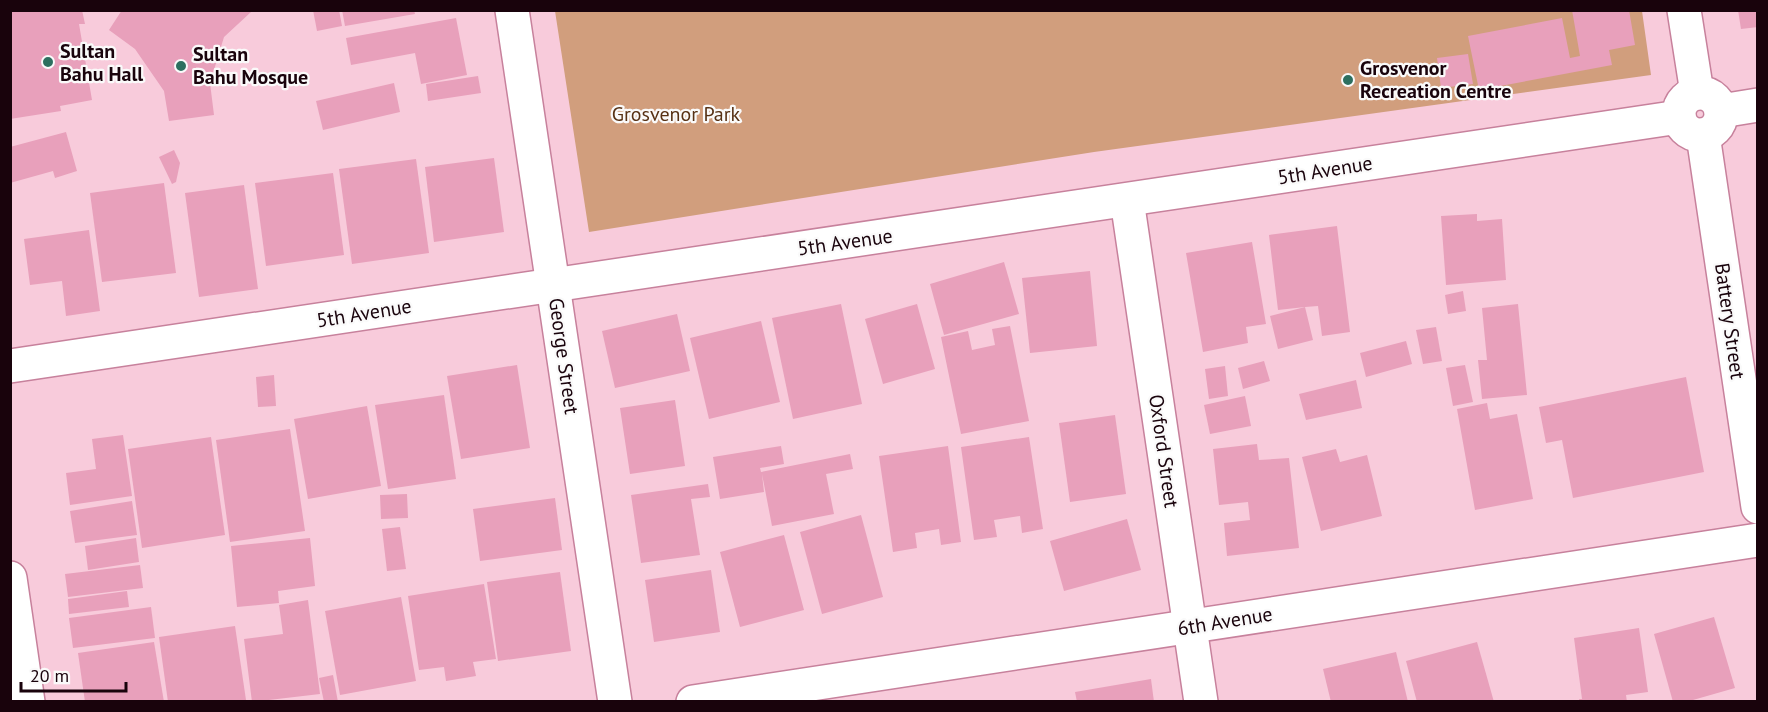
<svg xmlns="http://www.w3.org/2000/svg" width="1768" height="712" font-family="'PT Sans',sans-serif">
<rect width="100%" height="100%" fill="#f8cbdb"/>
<polygon fill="#d19e7d" points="555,11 1642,11 1651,75 1094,152 589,232"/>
<g fill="#e8a0bb">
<polygon points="10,10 82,10 85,24 79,24 92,100 60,106 61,111 10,119"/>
<polygon points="122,10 249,10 251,12 224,37 210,83 214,115 169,121 164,91 135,49 109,30"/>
<polygon points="313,10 339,10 342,26 317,31"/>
<polygon points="342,10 414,10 415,14 345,26"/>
<polygon points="1572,10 1629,10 1635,45 1609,50 1612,65 1479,90 1468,36 1562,18 1570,58 1580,56"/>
<polygon points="1738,10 1758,10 1758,27 1741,29"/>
<polygon points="456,18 467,75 421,84 415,53 351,65 346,38"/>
<polygon points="1468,54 1473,84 1441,88 1437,58"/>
<polygon points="478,76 481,93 428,101 426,84"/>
<polygon points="394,83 400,112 323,130 316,101"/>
<polygon points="66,132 77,171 55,178 53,171 10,183 10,147"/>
<polygon points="174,150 180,163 176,182 172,184 159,157"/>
<polygon points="494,158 504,232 434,242 425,167"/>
<polygon points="416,159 429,253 352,264 339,169"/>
<polygon points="333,173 344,255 266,266 255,183"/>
<polygon points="164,183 176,273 102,282 90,193"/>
<polygon points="244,185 258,289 199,297 185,193"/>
<polygon points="1477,214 1477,221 1502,219 1506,280 1446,285 1441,216"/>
<polygon points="1337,226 1350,332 1322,336 1318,306 1305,307 1313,340 1278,349 1270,316 1305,307 1278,310 1269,235"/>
<polygon points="89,230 100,311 66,316 62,281 30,285 24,239"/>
<polygon points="1252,242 1266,324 1246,327 1248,343 1203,352 1186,253"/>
<polygon points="1004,262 1019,314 944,335 930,284"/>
<polygon points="1090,271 1097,346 1030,353 1022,278"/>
<polygon points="1463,291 1466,311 1448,314 1445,295"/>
<polygon points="841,304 862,404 793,419 772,318"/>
<polygon points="917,304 935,369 883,384 865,319"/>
<polygon points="1518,304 1527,395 1482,399 1478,360 1487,360 1482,308"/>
<polygon points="677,314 690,371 615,388 602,331"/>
<polygon points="761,321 780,402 709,419 690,338"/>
<polygon points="1010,326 1029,421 961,434 941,337 968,331 972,350 995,345 992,329"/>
<polygon points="1436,327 1442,361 1423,364 1416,330"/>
<polygon points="1406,341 1412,364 1366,377 1360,353"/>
<polygon points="1264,361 1270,381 1243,389 1238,368"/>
<polygon points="517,365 530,448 461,459 447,376"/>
<polygon points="1465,365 1473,402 1453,406 1446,368"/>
<polygon points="1225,366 1228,396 1209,399 1205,369"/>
<polygon points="274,375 276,406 258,407 256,377"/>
<polygon points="1686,377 1704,472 1573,498 1562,440 1546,443 1539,407"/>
<polygon points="1356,380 1362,408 1306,420 1299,394"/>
<polygon points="444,395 456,479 388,489 375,405"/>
<polygon points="1245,396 1251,426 1210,434 1204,405"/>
<polygon points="675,400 685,466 630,474 620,408"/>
<polygon points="1487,403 1490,419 1517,414 1533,499 1475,510 1457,409"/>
<polygon points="367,406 381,486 308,499 294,419"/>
<polygon points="1115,415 1126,494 1070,502 1059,423"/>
<polygon points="290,429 305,531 230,542 216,440"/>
<polygon points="123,435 132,496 70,505 66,473 96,469 92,439"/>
<polygon points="211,437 225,535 142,548 128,449"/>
<polygon points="1029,437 1043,529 1022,533 1020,516 994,520 997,537 974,540 961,447"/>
<polygon points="1257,444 1259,460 1289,458 1299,548 1227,556 1224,523 1250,520 1248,502 1219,505 1213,449"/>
<polygon points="781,446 784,464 760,468 761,472 850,454 853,469 826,474 834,514 772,526 762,474 764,492 720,499 713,457"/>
<polygon points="948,446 961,542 941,545 939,529 915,533 917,548 893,552 879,456"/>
<polygon points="1336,449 1340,462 1367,455 1382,516 1321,531 1302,457"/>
<polygon points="708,484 710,497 691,499 700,555 641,563 631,495"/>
<polygon points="407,494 408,518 381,519 380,495"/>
<polygon points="555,498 562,550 480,561 473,509"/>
<polygon points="132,501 137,535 75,543 70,511"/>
<polygon points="861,515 883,597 822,614 800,532"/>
<polygon points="1127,519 1141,570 1064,591 1050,541"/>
<polygon points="400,527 406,569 387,571 382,529"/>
<polygon points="784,535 804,610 740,627 720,552"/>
<polygon points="136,538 139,562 88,570 85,546"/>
<polygon points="310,538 315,586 278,591 279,603 237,607 231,546"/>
<polygon points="140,565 143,588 68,597 65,574"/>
<polygon points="711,570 720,632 654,642 645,580"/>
<polygon points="560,572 571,651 498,661 487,582"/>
<polygon points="484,584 496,659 473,662 476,676 446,681 444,667 419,670 408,596"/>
<polygon points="127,591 129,607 69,614 68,599"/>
<polygon points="401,597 416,681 340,695 325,611"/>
<polygon points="308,600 320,694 252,702 244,639 283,634 279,605"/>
<polygon points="151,607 155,638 73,648 69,618"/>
<polygon points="1714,617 1735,688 1686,702 1673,702 1654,634"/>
<polygon points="235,626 246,700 168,702 159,637"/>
<polygon points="1639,628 1648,692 1626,695 1627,702 1580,702 1579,699 1582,699 1574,638"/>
<polygon points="154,642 164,702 85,702 78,653"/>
<polygon points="1477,642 1494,702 1417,702 1406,661"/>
<polygon points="1396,652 1408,702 1331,702 1323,669"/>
<polygon points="333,675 338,702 324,702 319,678"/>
<polygon points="1151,679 1154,702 1077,702 1075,692"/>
</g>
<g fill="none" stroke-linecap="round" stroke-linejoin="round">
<g stroke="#c7819c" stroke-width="36">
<g id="minor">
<polyline points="512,10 615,702"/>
<polyline points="1684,10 1697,93"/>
<circle cx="1700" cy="114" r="21"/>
<polyline points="1721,111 1758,105"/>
<polyline points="1703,135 1758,507"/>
<polyline points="1127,200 1201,702"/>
<polyline points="10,366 1679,117"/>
<polyline points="10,578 28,702"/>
<polyline points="693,702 1758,540"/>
</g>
</g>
<use href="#minor" stroke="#fff" stroke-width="33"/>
</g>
<g fill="#2d6f5f" stroke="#fafafa" stroke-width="2">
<circle cx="48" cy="62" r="6"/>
<circle cx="181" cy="66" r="6"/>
<circle cx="1348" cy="80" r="6"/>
</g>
<g text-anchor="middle" stroke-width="4.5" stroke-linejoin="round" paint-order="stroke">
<g font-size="20" font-weight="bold" fill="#19030c" stroke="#fafafa" text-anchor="start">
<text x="60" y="58">Sultan<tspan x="60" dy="23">Bahu Hall</tspan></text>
<text x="193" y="61">Sultan<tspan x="193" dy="23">Bahu Mosque</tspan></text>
<text x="1360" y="75">Grosvenor<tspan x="1360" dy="23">Recreation Centre</tspan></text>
</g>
<g font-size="20" fill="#573114" stroke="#fafafa">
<text x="676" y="121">Grosvenor Park</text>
</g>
<g font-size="20" fill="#19030c" stroke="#fafafa">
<text transform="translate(1325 170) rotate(-9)" y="7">5th Avenue</text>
<text transform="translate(845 242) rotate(-8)" y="7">5th Avenue</text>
<text transform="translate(364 313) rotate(-9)" y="7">5th Avenue</text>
<text transform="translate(1730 321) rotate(82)" y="7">Battery Street</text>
<text transform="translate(564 356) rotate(82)" y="7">George Street</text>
<text transform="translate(1164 451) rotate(82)" y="7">Oxford Street</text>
<text transform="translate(1225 621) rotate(-9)" y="7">6th Avenue</text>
</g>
</g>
<rect width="1768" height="712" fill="none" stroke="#19030c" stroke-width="24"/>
<path d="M21 682v9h105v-9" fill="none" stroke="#19030c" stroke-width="3"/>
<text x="30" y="682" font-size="18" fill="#19030c" stroke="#fafafa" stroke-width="4.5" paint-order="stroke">20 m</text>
</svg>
